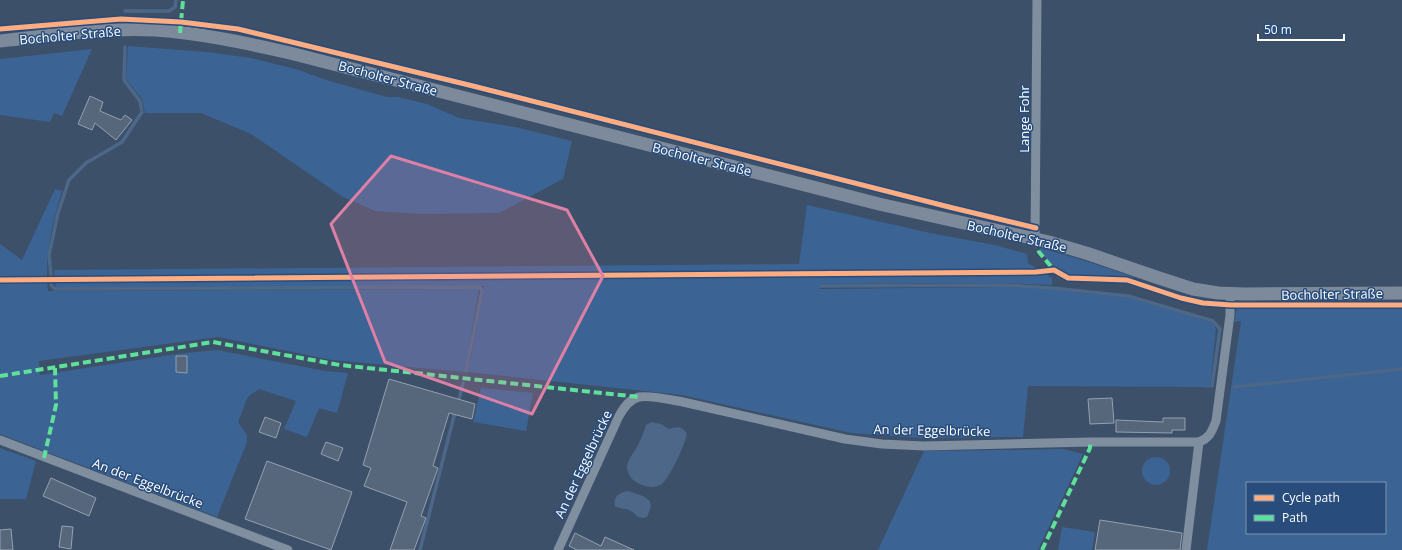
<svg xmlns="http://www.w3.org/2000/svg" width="1402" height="550" font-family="'Open Sans',sans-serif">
<rect width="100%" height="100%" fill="#3c5069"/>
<g fill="#3b6394" fill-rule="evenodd">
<polygon points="128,46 207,52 251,58 299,70 326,80 387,97 398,97 427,104 459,118 515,127 572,141 563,179 499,213 421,214 375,211 343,197 251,134 201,113 145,113 142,99 126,79"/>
<polygon points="92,49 62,116 54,113 50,122 0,115 0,59"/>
<path d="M55,189L62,191C52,225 44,256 48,291L479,289L465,372L332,360L218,337L39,361L40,375L177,354L217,350L325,371L348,373L337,413L319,408L307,437L284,429L296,401L259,389L249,396L247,399L238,422L247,435V442L217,517L0,434V244L22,260Z"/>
<polygon points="807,205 930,233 995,245 1027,254 1028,263 1052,278 1052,285 1004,283 820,284 820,289 1007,287 1052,289 1081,293 1127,297 1213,323 1216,329 1210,388 1201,387 1028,386 1023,437 923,438 851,433 682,395 467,372 471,357 484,286 56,288 54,270 799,264"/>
<polygon points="1040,248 1076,258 1134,277 1133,279 1114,276 1069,276 1056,269 1045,257 1041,251"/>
<path d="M1402,307V550H1207L1241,321L1234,322L1237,308ZM1247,483H1385V533H1247Z"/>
<polygon points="481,388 533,393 526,431 473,422"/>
<polygon points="0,448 36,461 26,499 0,499"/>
<polygon points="1063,449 1083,454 1038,550 878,550 924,451"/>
<circle cx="1156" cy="471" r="14"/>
<polygon points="1062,527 1095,532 1092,550 1058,550"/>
</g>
<g fill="#4c6788">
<path d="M652,422L661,424L669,429C677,426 683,426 687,434C685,445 670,477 662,484C655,489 643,487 636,482C631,479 627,473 627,467C627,459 635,452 638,445C641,439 644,432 646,425Z"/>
<path d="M628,491L643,496L650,501L651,507L647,517C638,521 636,513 629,510C624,508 620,509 615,506C613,497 619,492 628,491Z"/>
</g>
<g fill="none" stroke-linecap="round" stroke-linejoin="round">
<g stroke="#4c6788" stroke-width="3.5">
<polyline points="125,11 169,11 175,7 176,0"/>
<polyline points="51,275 49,255 58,213 69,180 86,163 122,142 142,112 140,101 124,80 125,47"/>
<polyline points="51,285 55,289 480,287 482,291 466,371"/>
<polyline points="821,286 1004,285 1052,288 1128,296 1213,321 1220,329 1212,386"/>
<polyline points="1234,387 1402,369"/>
<polyline points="458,404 463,383"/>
<polyline points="420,550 455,412"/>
</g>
</g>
<g fill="#56677b" stroke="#94a0af">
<polygon points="90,96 103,102 100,111 121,120 125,115 132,120 116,140 95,123 92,130 78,124"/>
<polygon points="176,356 187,356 187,373 176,372"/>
<polygon points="389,379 475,404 472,419 449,413 433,466 438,468 421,516 426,518 414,550 390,550 407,502 364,486 371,468 363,465"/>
<polygon points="1112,398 1114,423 1090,424 1088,399"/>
<polygon points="265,417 281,423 276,438 259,432"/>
<polygon points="1163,418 1185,418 1185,430 1172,430 1172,433 1116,432 1116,420 1163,422"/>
<polygon points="326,442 343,448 338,461 321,454"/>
<polygon points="267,461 352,492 331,550 245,519"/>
<polygon points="51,478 96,498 89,516 43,496"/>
<polygon points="1100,520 1182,533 1180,550 1095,550"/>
<polygon points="62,526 73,527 71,549 59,547"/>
<polygon points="11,529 13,550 0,550 0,530"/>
<polygon points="575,533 601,546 605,537 634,550 577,550 569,546"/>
</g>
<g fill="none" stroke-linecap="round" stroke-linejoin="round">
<g stroke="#808fa0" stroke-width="9">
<polyline points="1035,239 1037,0"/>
<polyline points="0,440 288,550"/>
<path d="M558,550L619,416C623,409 629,399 639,397C649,395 672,400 683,402L845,439L882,444L924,446L1090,442H1199C1210,438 1212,431 1216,421L1230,315V294"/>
<polyline points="1186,550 1199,442"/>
</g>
<path stroke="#7c8a9c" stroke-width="13" d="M0,41C50,36 104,27 155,30C200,33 246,43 290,53L879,204L1049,242L1089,254L1159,278L1193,289L1218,293L1244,294L1402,293"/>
<g stroke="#60e19b" stroke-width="4" stroke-dasharray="8 4" stroke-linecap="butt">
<polyline points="180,33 183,0"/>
<polyline points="1035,239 1039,252 1054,270"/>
<polyline points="0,376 213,342 340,365 639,397"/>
<polyline points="44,458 56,405 55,368"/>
<polyline points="1042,550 1090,448 1090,442"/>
</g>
<g stroke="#284d7d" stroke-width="8">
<g id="cycleway">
<polyline points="0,29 121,19 181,22 238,29 473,86 949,207 1036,228"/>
<polyline points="0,280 1036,272 1054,270 1068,278 1127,280 1181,298 1203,303 1231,305 1402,305"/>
</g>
</g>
<use href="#cycleway" stroke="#ffac80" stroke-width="5"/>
</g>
<path fill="#dd80a5" fill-opacity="0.2" stroke="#dd80a5" stroke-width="3" stroke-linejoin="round" d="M391,156L567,210L603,276L532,414L385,362L331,224Z"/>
<g text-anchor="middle" stroke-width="3" stroke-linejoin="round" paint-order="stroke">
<g font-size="13" fill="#fff" stroke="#284d7d">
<text transform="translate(70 35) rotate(-5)" y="5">Bocholter Straße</text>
<text transform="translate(388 78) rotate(15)" y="5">Bocholter Straße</text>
<text transform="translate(1024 119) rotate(-90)" y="5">Lange Fohr</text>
<text transform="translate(702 159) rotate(14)" y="5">Bocholter Straße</text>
<text transform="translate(1017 236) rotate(13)" y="5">Bocholter Straße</text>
<text transform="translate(1332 294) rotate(-1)" y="5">Bocholter Straße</text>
<text transform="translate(932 430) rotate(1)" y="5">An der Eggelbrücke</text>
<text transform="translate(583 464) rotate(-65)" y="5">An der Eggelbrücke</text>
<text transform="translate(148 483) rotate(21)" y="5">An der Eggelbrücke</text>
</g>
</g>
<rect x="1246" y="482" width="140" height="52" fill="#284d7d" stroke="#7e94b1"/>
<rect x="1254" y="495" width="20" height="6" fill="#ffac80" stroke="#7e94b1"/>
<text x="1282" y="502" font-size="12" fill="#ffffff">Cycle path</text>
<rect x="1254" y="515" width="20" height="6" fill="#60e19b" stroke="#7e94b1"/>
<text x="1282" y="522" font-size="12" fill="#ffffff">Path</text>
<path d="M1258 34v6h86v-6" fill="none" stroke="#ffffff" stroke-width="2"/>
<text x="1264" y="34" font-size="12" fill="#ffffff" stroke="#284d7d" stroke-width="3" paint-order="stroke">50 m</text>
</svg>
